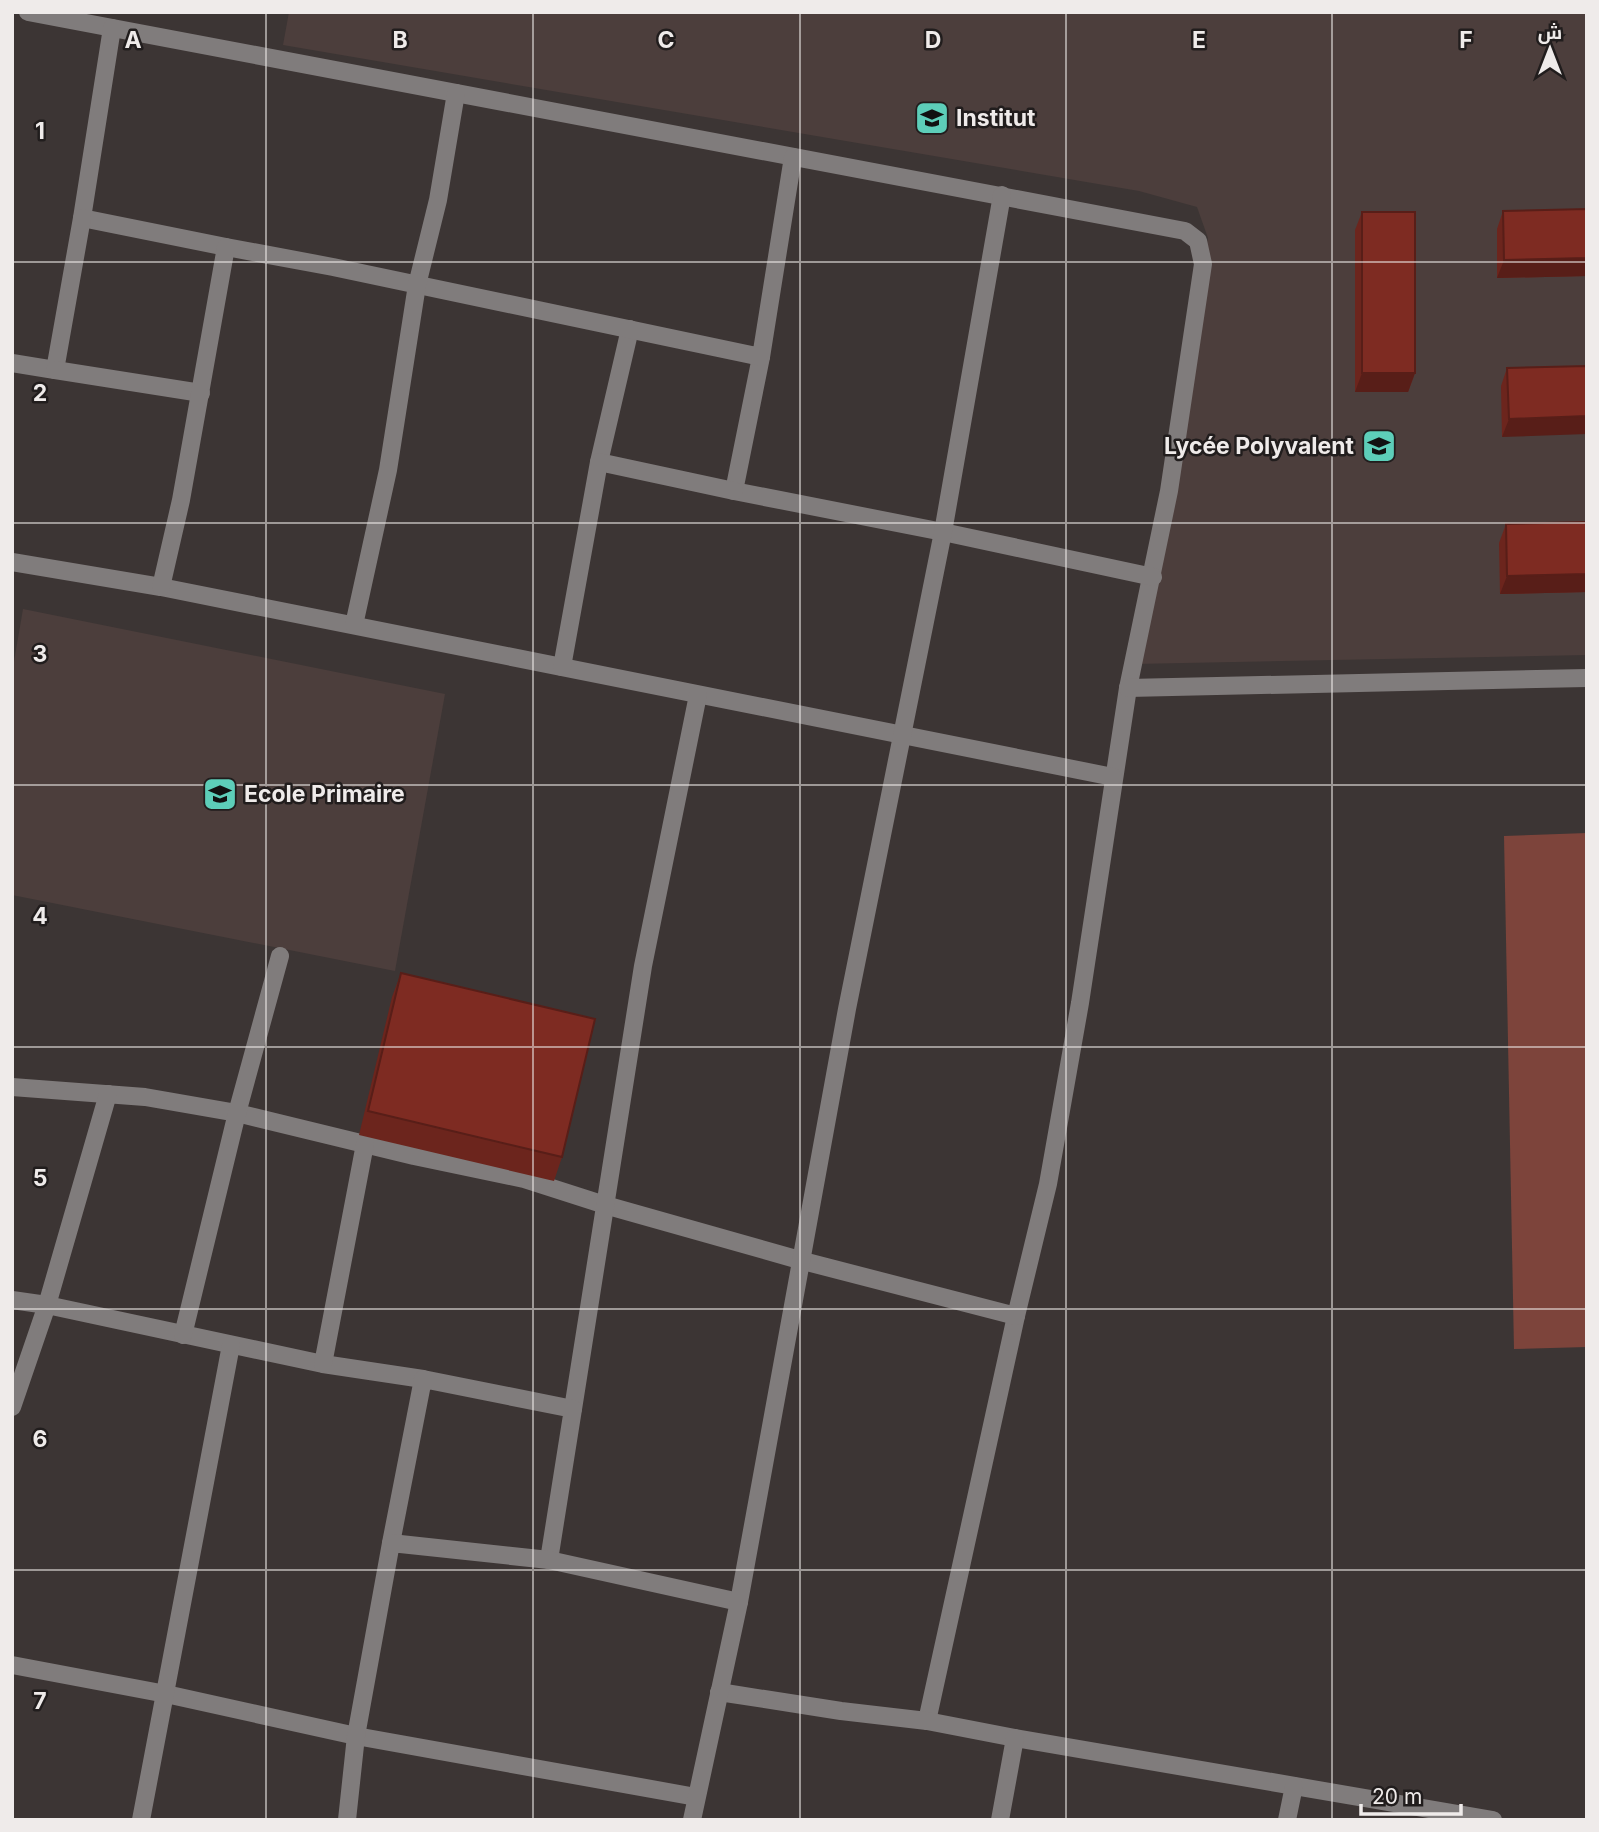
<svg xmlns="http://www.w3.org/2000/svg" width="1599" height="1832" font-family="Inter,Cairo,sans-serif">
<rect width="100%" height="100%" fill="#3c3534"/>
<g fill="#4c3e3c">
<polygon points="289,12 1587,12 1587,655 1134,664 1208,238 1197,207 1139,191 283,45"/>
<polygon points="23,609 445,694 395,971 12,895 12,673"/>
</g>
<polygon fill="#7d443b" points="1587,833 1587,1347 1514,1349 1504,836"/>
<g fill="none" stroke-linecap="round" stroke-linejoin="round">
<g stroke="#807c7c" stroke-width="18">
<polyline points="28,12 1185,231 1198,241 1203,264 1169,491 1128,688 1080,1003 1048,1184 1016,1316 927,1721"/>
<polyline points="112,28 82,218 226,247"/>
<polyline points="761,357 734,491 943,532 1153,577"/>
<polyline points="12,363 55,370 82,218"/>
<polyline points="55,370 201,393"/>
<polyline points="599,462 630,329"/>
<polyline points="12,562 161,587 1113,777"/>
<polyline points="161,587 181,500 226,247 333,267 761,357 793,157"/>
<polyline points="354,625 388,470 417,285 438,200 456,93"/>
<polyline points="562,667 599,462 734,491"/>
<polyline points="1128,688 1587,678"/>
<polyline points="12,1087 145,1097 237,1113 414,1156 524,1179 605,1205 803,1261 1016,1316"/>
<polyline points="12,1300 47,1305 323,1364 423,1379"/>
<polyline points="183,1335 237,1113 280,956"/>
<polyline points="323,1364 365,1144"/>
<polyline points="12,1407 47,1305 108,1094"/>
<polyline points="573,1409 643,966 698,695"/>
<polyline points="391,1543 423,1379 573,1409 549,1560"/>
<polyline points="12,1665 166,1694 356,1736 696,1797"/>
<polyline points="719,1692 841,1711 927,1721 1015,1738 1493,1820"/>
<polyline points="141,1820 231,1345"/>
<polyline points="347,1820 356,1736 391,1543 549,1560 739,1602"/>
<polyline points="692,1820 739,1602 847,1009 943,532 1002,195"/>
<polyline points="1000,1820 1015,1738"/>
<polyline points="1287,1820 1294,1786"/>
</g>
</g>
<g fill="#6c251d">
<polygon points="1587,209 1587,276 1497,278 1497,229 1503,211"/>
<polygon points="1362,212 1415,373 1408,392 1355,392 1355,230"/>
<polygon points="1587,366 1502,437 1501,386 1507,368"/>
<polygon points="1587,522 1587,592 1500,594 1499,543 1506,524"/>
<polygon points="401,973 562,1157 554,1181 359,1135 392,997"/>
</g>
<g fill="#581e18">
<polygon points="1587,258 1587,276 1497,278 1504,260"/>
<polygon points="1362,373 1415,373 1408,392 1355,392"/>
<polygon points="1587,416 1587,434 1502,437 1509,419"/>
<polygon points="1587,574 1587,592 1500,594 1507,576"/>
</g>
<g fill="#7e2b22" stroke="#581e18" stroke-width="2">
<polygon points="1587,209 1587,258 1504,260 1503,211"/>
<rect x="1362" y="212" width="53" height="161"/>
<polygon points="1587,366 1587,416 1509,419 1507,368"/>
<polygon points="1587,522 1587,574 1507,576 1506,524"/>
<polygon points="401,973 595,1019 562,1157 368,1111"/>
</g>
<path fill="none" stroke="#efebea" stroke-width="2" stroke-opacity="0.55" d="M266,12V1820M533,12V1820M800,12V1820M1066,12V1820M1332,12V1820M12,262H1587M12,523H1587M12,785H1587M12,1047H1587M12,1309H1587M12,1570H1587"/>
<defs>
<g id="university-square" transform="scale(1.75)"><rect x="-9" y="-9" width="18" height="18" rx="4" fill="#5dceb9" stroke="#211d1d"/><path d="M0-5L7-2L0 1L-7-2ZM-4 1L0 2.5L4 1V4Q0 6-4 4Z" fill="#111"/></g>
<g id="school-square" transform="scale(1.75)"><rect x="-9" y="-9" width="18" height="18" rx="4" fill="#5dceb9" stroke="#211d1d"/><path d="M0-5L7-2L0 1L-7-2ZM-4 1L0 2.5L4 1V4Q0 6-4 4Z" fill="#111"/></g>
</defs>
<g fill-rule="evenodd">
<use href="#university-square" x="932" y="118"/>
<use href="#school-square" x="1379" y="446"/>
<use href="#school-square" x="220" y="794"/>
</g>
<g text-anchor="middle" stroke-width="5" stroke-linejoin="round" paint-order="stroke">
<g font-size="23" font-weight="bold" fill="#efebea" stroke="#211d1d" text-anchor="start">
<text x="956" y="126">Institut</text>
<text x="1354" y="454" text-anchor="end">Lycée Polyvalent</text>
<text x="244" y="802">Ecole Primaire</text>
</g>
</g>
<g font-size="23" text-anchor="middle" font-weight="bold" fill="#efebea" stroke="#211d1d" stroke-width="5" stroke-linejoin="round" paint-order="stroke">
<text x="133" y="48">A</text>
<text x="400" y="48">B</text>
<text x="666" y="48">C</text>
<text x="933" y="48">D</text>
<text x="1199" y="48">E</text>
<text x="1466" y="48">F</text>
<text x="40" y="139">1</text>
<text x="40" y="401">2</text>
<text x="40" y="662">3</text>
<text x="40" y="924">4</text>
<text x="40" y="1186">5</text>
<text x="40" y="1447">6</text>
<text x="40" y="1709">7</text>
</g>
<rect width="1599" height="1832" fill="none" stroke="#efebea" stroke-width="28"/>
<g transform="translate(1550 49)" stroke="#211d1d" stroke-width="5" paint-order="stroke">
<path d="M0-5L12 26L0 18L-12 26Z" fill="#efebea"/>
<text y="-10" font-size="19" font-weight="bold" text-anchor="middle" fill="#efebea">ش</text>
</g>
<path d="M1361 1804v10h100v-10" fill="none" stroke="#efebea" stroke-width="3.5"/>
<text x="1372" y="1804" font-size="21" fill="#efebea" stroke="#211d1d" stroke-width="5" paint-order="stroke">20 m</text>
</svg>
